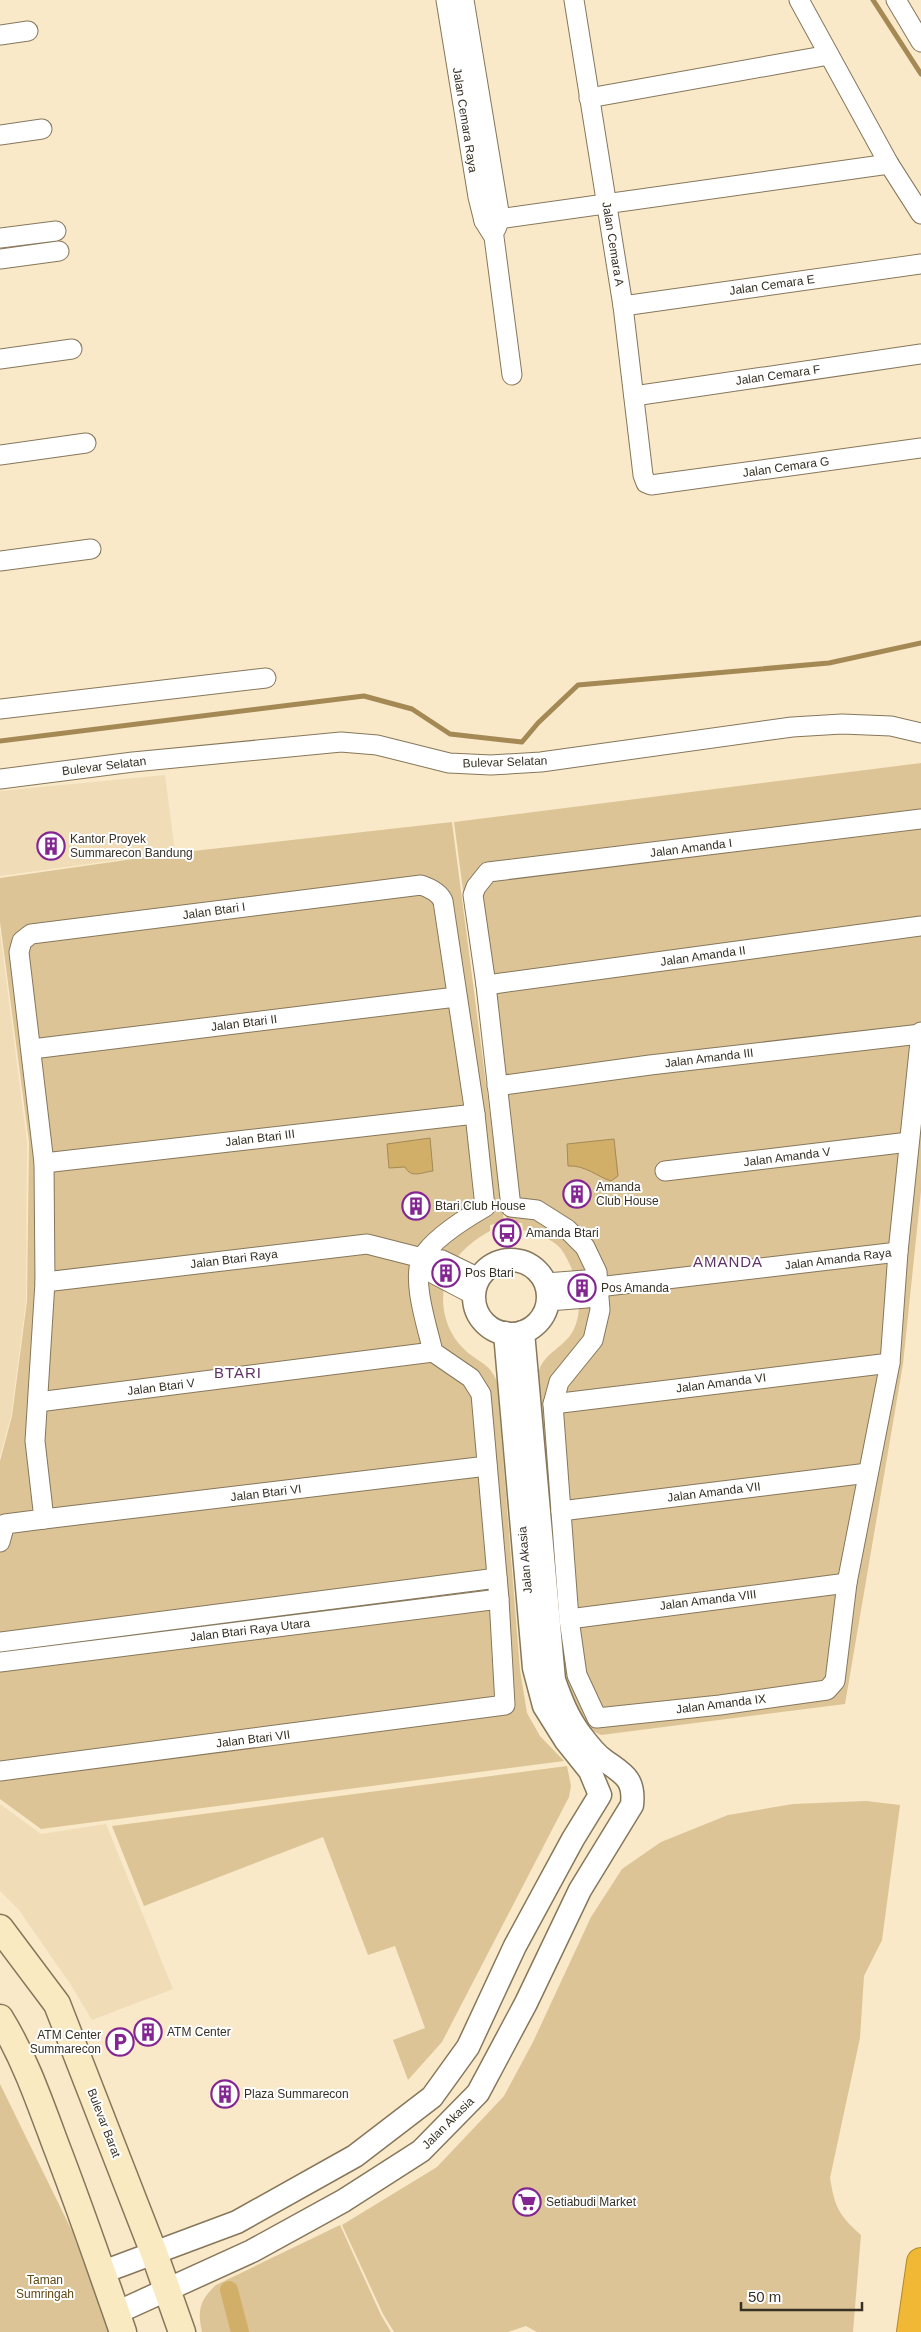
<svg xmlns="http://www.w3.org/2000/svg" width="921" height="2332" font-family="Helvetica,sans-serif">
<rect width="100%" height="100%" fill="#f9e9c9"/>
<g fill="#f0dcb7">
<polygon points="165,775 175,852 0,876 0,791"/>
<polygon points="0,931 27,1142 26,1301 11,1416 0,1456"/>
<polygon points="0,1804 41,1834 106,1824 173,1989 92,2020 71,1985 19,1910 0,1891"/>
</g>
<g fill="#dcc496">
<path d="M921,763V1191L903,1364L845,1704L601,1735L585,1727L569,1694L561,1663L538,1375C541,1354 564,1348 573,1331C586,1306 576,1270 561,1249C552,1238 536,1234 523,1230L522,1223L507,1222L454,822Z"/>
<path d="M452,822L504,1222L490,1225V1231C479,1237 469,1244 460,1254C436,1281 438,1323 463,1348C476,1362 490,1362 497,1382L520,1670L527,1713L540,1736L564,1761L41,1829L0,1799V1461L12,1416L27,1301L29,1142L0,922V878L175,853Z"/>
<polygon points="567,1766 571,1786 569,1797 442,2042 408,2080 393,2040 425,2028 395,1946 368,1955 323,1837 144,1906 112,1826"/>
<path d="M866,1801L900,1805L882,1940L864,1976L860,2038L830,2178C835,2208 839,2215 861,2235L853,2332H537L526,2326L508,2332H394L383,2314L342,2225L437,2167L504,2096L533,2042L591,1917L622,1869L661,1842L728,1815L793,1804Z"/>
<polygon points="0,2084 72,2231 109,2332 0,2332"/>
<path d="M340,2225L381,2315L391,2332H202C197,2310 200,2300 216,2285Z"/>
</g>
<g fill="#d2af69" stroke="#a48955">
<path d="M430,1138L433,1171C423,1172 411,1179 405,1167L389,1168L387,1144Z"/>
<path d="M614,1139L618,1176L611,1181C596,1176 585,1165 568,1166L567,1144Z"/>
</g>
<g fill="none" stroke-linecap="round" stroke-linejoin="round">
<g stroke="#a48955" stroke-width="5">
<polyline points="873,0 921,74"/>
<polyline points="0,741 364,696 412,709 450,734 522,742 538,723 578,685 829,663 921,643"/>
</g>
<polyline stroke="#d2af69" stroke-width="18" points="229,2290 240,2332"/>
<g stroke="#86775b" stroke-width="21">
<g id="minor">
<polyline points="446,0 478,197 484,221 494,237 512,375"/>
<polyline points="464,0 500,218 496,229"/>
<polyline points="574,0 623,306 643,475 646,483 651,485 921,448"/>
<polyline points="799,0 889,164 921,214"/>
<polyline points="896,0 921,42"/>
<polyline points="0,35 28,31"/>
<polyline points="589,98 829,55"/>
<polyline points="0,135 42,129"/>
<polyline points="484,221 889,164"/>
<polyline points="0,238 56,231"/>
<polyline points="0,259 59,251"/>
<polyline points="623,306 921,264"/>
<polyline points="0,359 72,349"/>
<polyline points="634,396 921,354"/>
<polyline points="0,455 86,443"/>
<polyline points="0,561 91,549"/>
<polyline points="0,709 266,678"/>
<polyline points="0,779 133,762 341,742 377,745 449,763 491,765 541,762 792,727 842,724 891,726 921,733"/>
<polyline points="921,819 488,872 476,887 473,895 486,985 511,1207 537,1210 567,1229 585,1247 597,1272 600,1310 593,1340 559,1382 553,1404 569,1619 577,1675 597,1718 720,1705 827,1690 835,1681 847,1583 890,1363 898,1252 921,1032"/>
<polyline points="486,985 921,926"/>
<polyline points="32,1049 456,997"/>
<polyline points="497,1086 650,1065 921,1034"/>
<polyline points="44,1163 475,1114"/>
<polyline points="665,1171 909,1142"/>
<polyline points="422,1258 434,1274 474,1295"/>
<polyline points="45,1282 367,1244 422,1258 442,1260 479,1278"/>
<polyline points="546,1283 585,1280 598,1287"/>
<polyline points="598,1287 898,1252"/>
<polyline points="548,1301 587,1298 598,1287"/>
<polyline points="38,1402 433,1352"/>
<polyline points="553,1404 890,1363"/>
<polyline points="561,1511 868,1473"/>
<polyline points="44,1519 487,1466"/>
<path d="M0,1542L5,1524L44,1519L35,1441L45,1282L44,1163L19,952L22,941L31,934L421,885C430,888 439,892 443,901L475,1114L485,1207C466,1218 433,1238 422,1258C411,1280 428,1329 433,1352L471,1378L481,1394L499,1599L505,1705L0,1771"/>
<polyline points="569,1619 847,1583"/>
<polyline points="0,1642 497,1578"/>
<polyline points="0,1662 499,1599"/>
</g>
</g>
<g stroke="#86775b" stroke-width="25">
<g id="tertiary">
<circle cx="511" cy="1297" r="37"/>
<polyline points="103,2272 237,2222 355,2156 432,2097 468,2047 515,1946 573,1839 600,1795 590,1771 566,1741 544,1706 534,1668 505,1333"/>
<path d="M116,2313L252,2251L343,2201L421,2151L478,2093L526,2003L580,1890L632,1805C635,1778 623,1774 604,1760C595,1754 587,1743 581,1735C568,1718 561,1700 554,1680L523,1332"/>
</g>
</g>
<g stroke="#86775b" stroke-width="29">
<g id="secondary">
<polyline points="0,1928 57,2004 154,2253 182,2332"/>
<path d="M0,2018C24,2057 39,2100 55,2143C79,2205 101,2269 123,2332"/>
</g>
</g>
<g stroke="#af892f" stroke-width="30">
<polyline id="motorway" points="911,2332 921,2262"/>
</g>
<use href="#minor" stroke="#fff" stroke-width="19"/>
<use href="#tertiary" stroke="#fff" stroke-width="22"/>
<use href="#secondary" stroke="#faeac2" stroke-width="26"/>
<use href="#motorway" stroke="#f0b835" stroke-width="28"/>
</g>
<defs>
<g id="building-ring" transform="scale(1.4375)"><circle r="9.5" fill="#fff" stroke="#832692" stroke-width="1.5"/><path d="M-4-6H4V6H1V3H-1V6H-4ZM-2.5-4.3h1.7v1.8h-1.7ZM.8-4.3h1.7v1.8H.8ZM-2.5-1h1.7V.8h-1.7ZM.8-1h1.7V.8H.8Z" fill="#832692"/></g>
<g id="bus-ring" transform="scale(1.4375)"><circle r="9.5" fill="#fff" stroke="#832692" stroke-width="1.5"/><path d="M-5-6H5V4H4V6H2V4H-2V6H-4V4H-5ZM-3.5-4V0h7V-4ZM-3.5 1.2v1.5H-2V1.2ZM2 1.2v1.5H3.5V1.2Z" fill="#832692"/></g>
<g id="parking-ring" transform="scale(1.4375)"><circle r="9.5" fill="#fff" stroke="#832692" stroke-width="1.5"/><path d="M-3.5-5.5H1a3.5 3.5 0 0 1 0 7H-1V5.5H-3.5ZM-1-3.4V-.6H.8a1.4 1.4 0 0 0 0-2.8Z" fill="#832692"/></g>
<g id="supermarket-ring" transform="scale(1.4375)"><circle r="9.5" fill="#fff" stroke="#832692" stroke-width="1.5"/><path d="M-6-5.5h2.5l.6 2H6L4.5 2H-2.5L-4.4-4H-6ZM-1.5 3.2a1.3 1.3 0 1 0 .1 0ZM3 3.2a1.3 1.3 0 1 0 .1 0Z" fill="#832692"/></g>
</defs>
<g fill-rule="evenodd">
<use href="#building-ring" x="51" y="846"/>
<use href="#building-ring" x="577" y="1194"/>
<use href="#building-ring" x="416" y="1206"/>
<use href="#bus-ring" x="507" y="1233"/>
<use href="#building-ring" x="446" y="1273"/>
<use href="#building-ring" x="582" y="1288"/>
<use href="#building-ring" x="148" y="2032"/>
<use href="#parking-ring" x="120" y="2042"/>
<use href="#building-ring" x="225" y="2094"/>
<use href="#supermarket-ring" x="527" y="2202"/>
</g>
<g text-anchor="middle" stroke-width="4" stroke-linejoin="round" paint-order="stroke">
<g font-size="12" fill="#373125" stroke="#fff">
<text transform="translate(465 120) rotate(81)" y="4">Jalan Cemara Raya</text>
<text transform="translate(613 244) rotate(81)" y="4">Jalan Cemara A</text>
<text transform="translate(772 285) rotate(-8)" y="4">Jalan Cemara E</text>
<text transform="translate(778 375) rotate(-8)" y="4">Jalan Cemara F</text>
<text transform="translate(786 467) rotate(-8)" y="4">Jalan Cemara G</text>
<text transform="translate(505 762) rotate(-2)" y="4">Bulevar Selatan</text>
<text transform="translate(104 766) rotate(-7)" y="4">Bulevar Selatan</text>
<text transform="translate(691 848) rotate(-7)" y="4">Jalan Amanda I</text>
<text transform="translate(214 911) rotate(-8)" y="4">Jalan Btari I</text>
<text transform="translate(703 956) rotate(-8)" y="4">Jalan Amanda II</text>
<text transform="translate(244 1023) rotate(-7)" y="4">Jalan Btari II</text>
<text transform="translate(709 1058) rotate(-7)" y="4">Jalan Amanda III</text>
<text transform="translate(260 1138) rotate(-7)" y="4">Jalan Btari III</text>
<text transform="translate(787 1157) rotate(-7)" y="4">Jalan Amanda V</text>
<text transform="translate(234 1259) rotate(-7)" y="4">Jalan Btari Raya</text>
<text transform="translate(838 1259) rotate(-7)" y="4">Jalan Amanda Raya</text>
<text transform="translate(721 1383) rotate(-7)" y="4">Jalan Amanda VI</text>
<text transform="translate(161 1387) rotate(-7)" y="4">Jalan Btari V</text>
<text transform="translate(714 1492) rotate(-7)" y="4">Jalan Amanda VII</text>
<text transform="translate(266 1493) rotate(-7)" y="4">Jalan Btari VI</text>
<text transform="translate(525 1560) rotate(-95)" y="4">Jalan Akasia</text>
<text transform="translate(708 1600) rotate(-7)" y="4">Jalan Amanda VIII</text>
<text transform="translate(250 1630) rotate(-7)" y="4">Jalan Btari Raya Utara</text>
<text transform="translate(721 1704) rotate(-7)" y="4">Jalan Amanda IX</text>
<text transform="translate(253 1739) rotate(-7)" y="4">Jalan Btari VII</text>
<text transform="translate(104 2123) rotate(69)" y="4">Bulevar Barat</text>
<text transform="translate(448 2123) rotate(-45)" y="4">Jalan Akasia</text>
</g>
<g font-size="12" fill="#373125" stroke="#fff" text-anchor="start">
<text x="70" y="843">Kantor Proyek<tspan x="70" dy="14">Summarecon Bandung</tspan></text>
<text x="596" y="1191">Amanda<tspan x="596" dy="14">Club House</tspan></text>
<text x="435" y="1210">Btari Club House</text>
<text x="526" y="1237">Amanda Btari</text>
<text x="465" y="1277">Pos Btari</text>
<text x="601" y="1292">Pos Amanda</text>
<text x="167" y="2036">ATM Center</text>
<text x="101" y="2039" text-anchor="end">ATM Center<tspan x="101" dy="14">Summarecon</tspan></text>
<text x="244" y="2098">Plaza Summarecon</text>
<text x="546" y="2206">Setiabudi Market</text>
</g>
<g font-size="12" fill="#604811" stroke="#fff">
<text x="45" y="2284">Taman<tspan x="45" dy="14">Sumringah</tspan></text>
</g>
<g font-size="15" letter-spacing="1" fill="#5f3266" stroke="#fff">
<text x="728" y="1267">AMANDA</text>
<text x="238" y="1378">BTARI</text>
</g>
</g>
<path d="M741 2302v8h121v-8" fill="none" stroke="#373125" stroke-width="2.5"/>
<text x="748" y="2302" font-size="15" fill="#373125" stroke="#ffffff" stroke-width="4" paint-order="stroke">50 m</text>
</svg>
